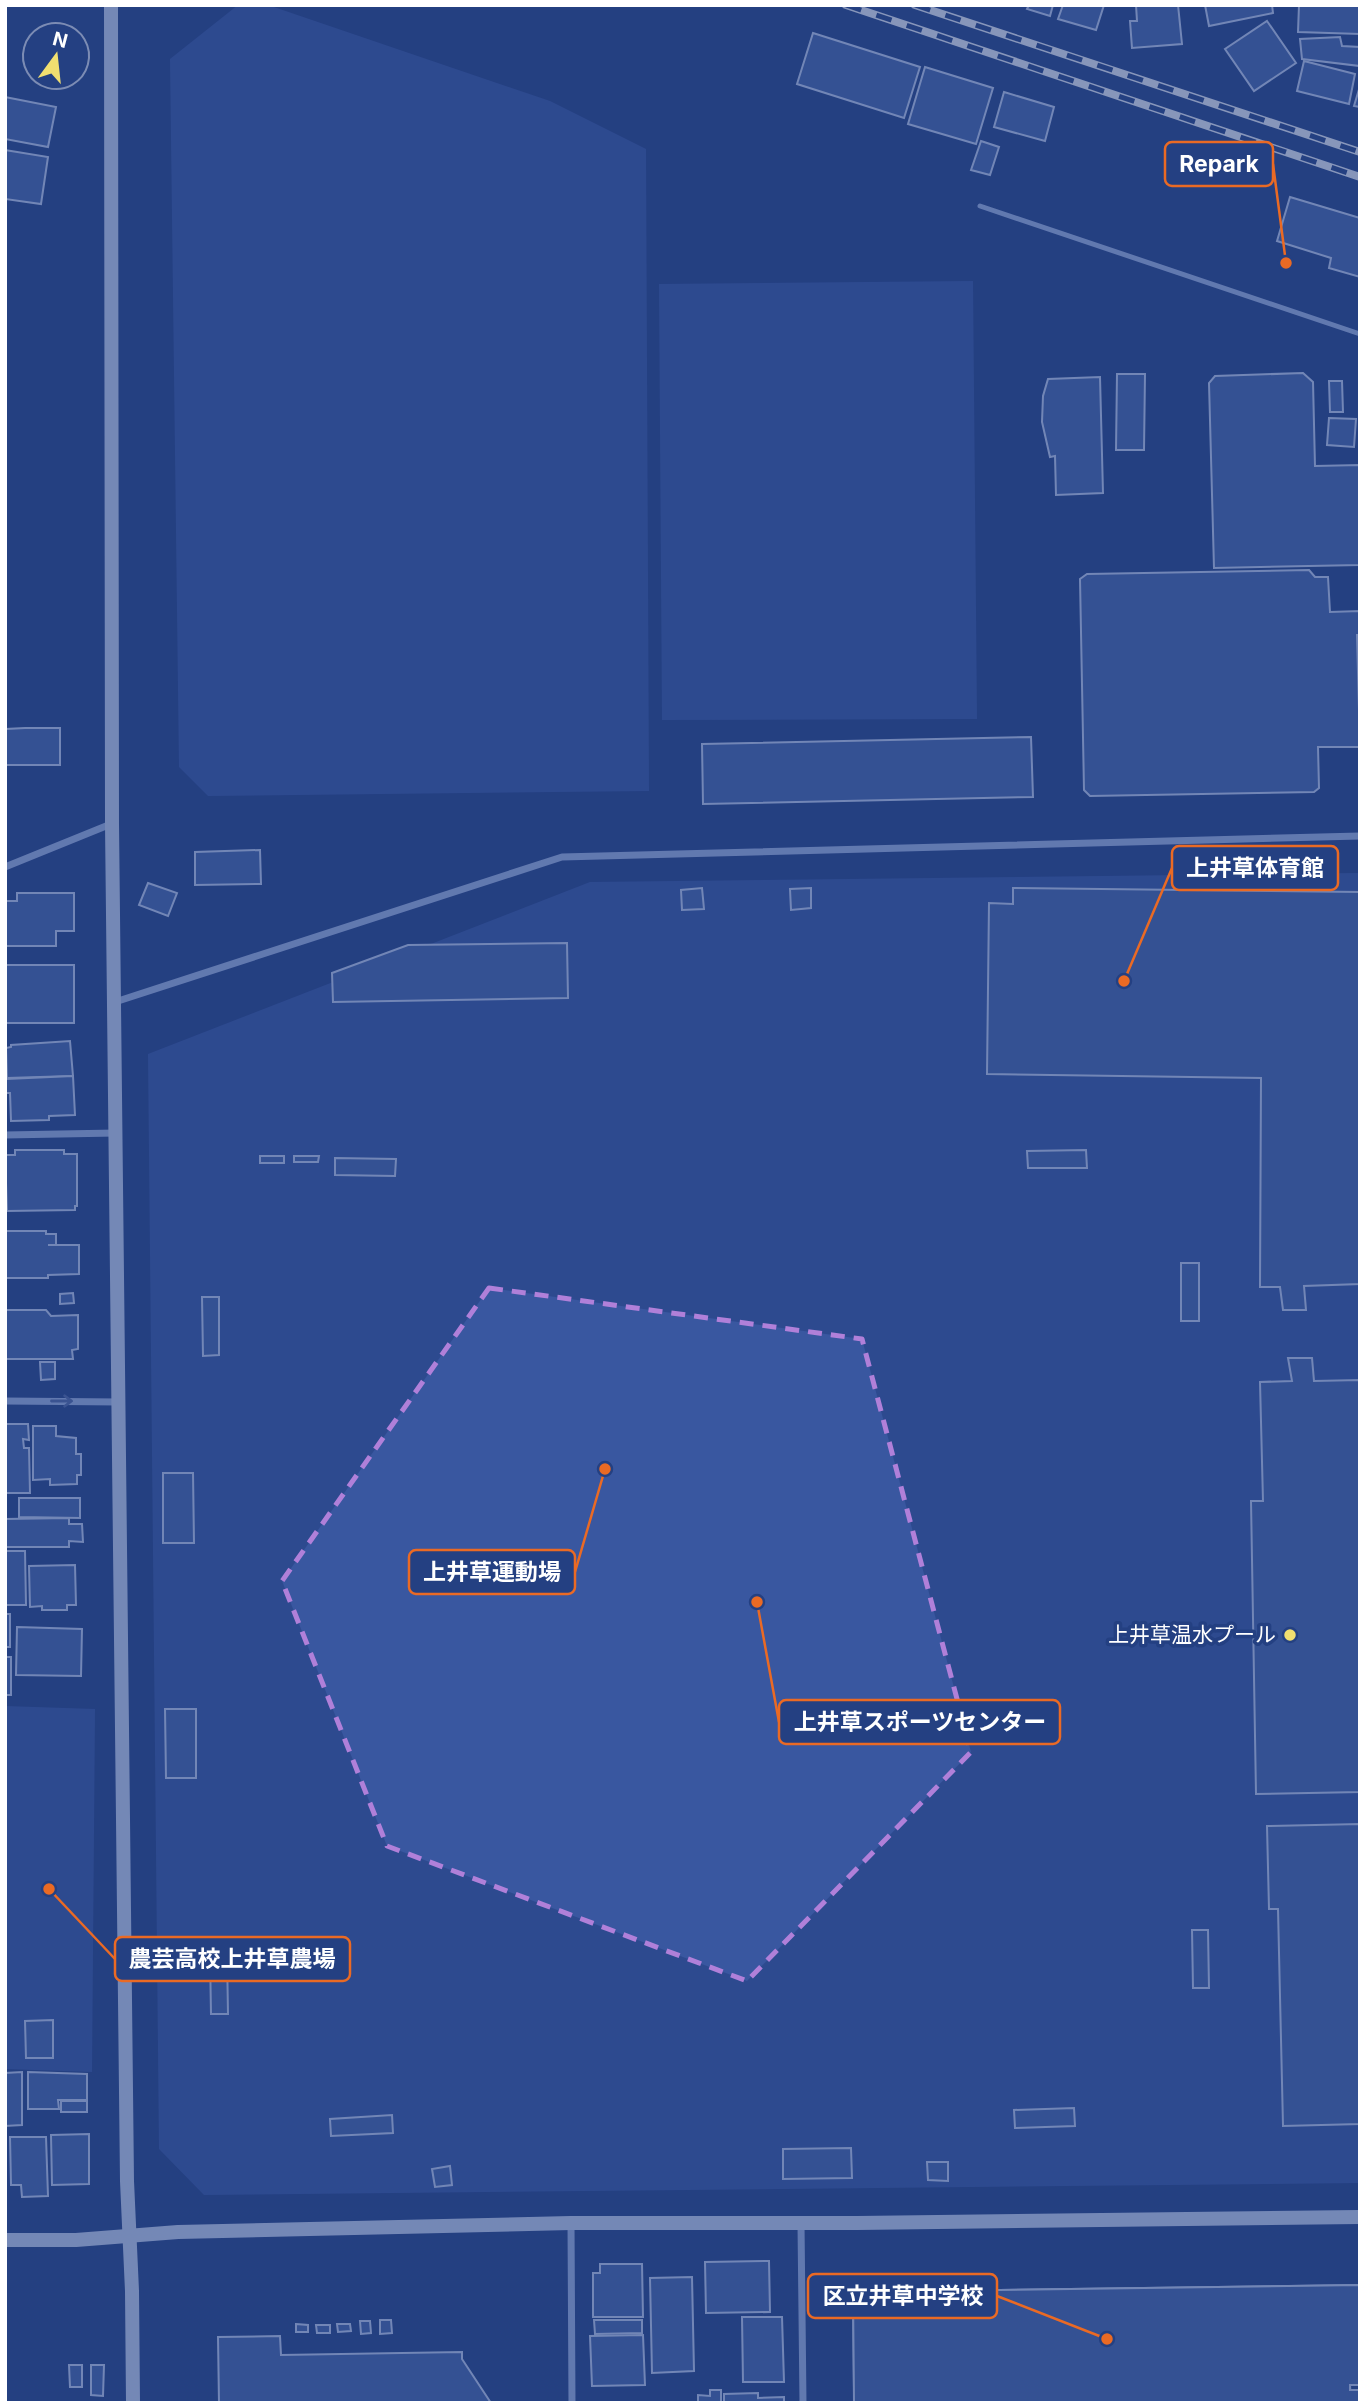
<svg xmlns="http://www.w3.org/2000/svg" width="1365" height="2408" font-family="Inter,'Noto Sans JP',sans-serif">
<rect width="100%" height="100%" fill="#244082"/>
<g fill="#3957a0">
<polygon points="238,5 268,5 550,101 646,149 649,791 208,796 179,767 170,59"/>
<polygon points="973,281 977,719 662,720 659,284"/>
<polygon points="1360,873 1360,2183 204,2195 159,2149 148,1054 590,882"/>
<polygon points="5,1706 95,1709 92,2072 5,2069"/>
</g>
<g fill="#4866a9" stroke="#d0dcf6" stroke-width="2">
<polygon points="1029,5 1053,5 1050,16 1027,9"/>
<polygon points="1063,5 1104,5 1096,30 1058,19"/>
<polygon points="1136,5 1178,5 1182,44 1132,48 1130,21 1137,21"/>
<polygon points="1205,5 1272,5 1273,13 1209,26"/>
<polygon points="1299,5 1360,5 1360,34 1298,32"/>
<polygon points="1267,21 1296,63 1254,91 1225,49"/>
<polygon points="813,33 920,67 904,118 797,84"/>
<polygon points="1340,37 1342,46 1360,47 1360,66 1302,59 1300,39"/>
<polygon points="1304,61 1355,74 1349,104 1297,91"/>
<polygon points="925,67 993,88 976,144 908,124"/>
<polygon points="1360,86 1360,107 1354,106"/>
<polygon points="1004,92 1054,107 1045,141 994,127"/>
<polygon points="5,97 56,107 48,147 5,139"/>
<polygon points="981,141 999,147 990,175 971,170"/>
<polygon points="5,150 48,157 41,204 5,199"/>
<polygon points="1290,197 1360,218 1360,277 1329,268 1331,258 1277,241"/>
<polygon points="1303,373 1313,382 1315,466 1360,465 1360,565 1214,568 1209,383 1215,376"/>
<polygon points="1117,374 1145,374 1144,450 1116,450"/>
<polygon points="1100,377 1103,493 1056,495 1055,456 1050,457 1042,422 1043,396 1048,379"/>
<polygon points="1329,381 1342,381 1343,412 1330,412"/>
<polygon points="1329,418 1356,419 1354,447 1327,445"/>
<polygon points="1309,570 1315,577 1328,577 1330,612 1360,611 1360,635 1357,635 1360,747 1318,747 1319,788 1314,792 1090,796 1084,790 1080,579 1087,574"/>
<polygon points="25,728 60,728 60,765 5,765 6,729"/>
<polygon points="1031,737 1033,797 703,804 702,744"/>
<polygon points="260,850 261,884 195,885 195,852"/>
<polygon points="148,883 177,893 168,916 139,905"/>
<polygon points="702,888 704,909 682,910 681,890"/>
<polygon points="811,888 811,908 791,910 790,889"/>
<polygon points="1013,888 1360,892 1360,1284 1304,1286 1306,1310 1283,1310 1280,1287 1260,1287 1261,1078 987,1074 989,903 1013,904"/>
<polygon points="17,893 74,893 74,931 56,931 56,946 5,946 5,901 17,901"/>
<polygon points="567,943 568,998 333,1002 332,973 408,945"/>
<rect x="5" y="965" width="69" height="58"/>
<polygon points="70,1041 73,1076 7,1078 6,1048 11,1047 11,1045"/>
<polygon points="73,1076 75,1115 49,1116 49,1120 11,1121 10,1093 6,1093 6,1079"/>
<polygon points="15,1150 64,1150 64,1154 77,1154 77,1206 75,1206 75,1210 7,1211 5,1155 15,1155"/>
<polygon points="1086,1150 1087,1168 1028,1168 1027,1151"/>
<rect x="260" y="1156" width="24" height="7"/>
<polygon points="294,1156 319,1156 318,1162 294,1162"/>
<polygon points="335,1158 396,1159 395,1176 335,1175"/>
<polygon points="5,1231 46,1231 46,1234 56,1234 56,1245 48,1245 79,1245 79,1274 48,1275 48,1278 5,1278"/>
<rect x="1181" y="1263" width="18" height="58"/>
<polygon points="73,1293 74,1303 60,1304 60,1294"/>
<polygon points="202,1297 219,1297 219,1355 203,1356"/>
<polygon points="5,1310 46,1310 51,1316 78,1315 78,1349 72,1350 73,1359 5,1359"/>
<polygon points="1288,1358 1312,1358 1314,1381 1360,1380 1360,1792 1256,1794 1251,1501 1263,1501 1260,1382 1292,1381"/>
<polygon points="40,1362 55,1362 55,1379 41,1380"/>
<polygon points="5,1424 28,1424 29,1440 23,1439 24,1448 29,1448 30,1493 5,1493"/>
<polygon points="33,1426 56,1426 56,1436 76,1438 76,1454 81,1454 81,1475 77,1475 77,1484 50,1485 50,1479 33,1480"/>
<polygon points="163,1473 193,1473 194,1543 163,1543"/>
<polygon points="19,1498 80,1498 80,1518 19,1517"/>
<polygon points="69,1518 69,1524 82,1524 83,1542 69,1541 69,1547 5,1547 5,1519"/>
<polygon points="5,1551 25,1551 26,1605 5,1605"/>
<polygon points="75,1565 76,1605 67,1605 67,1610 42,1610 42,1606 30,1607 29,1566"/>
<rect x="5" y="1614" width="5" height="33"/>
<polygon points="17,1627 82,1629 81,1676 16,1675"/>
<rect x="5" y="1657" width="6" height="38"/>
<polygon points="165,1709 196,1709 196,1778 166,1778"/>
<polygon points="1360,1824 1360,2124 1283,2126 1278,1909 1269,1909 1267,1826"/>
<polygon points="1192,1930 1208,1930 1209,1988 1193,1988"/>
<polygon points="210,1955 227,1955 228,2014 211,2014"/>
<polygon points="53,2020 53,2058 26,2058 25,2021"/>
<polygon points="22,2072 22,2125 5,2126 5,2073"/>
<polygon points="28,2072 87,2074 87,2100 58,2100 59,2109 28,2109"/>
<rect x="61" y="2101" width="26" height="11"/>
<polygon points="1074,2108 1075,2126 1015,2128 1014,2110"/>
<polygon points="392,2115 393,2133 331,2136 330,2119"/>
<polygon points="89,2134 89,2184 52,2185 51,2135"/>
<polygon points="10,2137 46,2137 48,2196 22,2197 21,2185 11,2185"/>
<polygon points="851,2148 852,2178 783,2179 783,2149"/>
<polygon points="927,2162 948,2162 948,2181 928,2180"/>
<polygon points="450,2166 452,2185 435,2187 432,2169"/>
<polygon points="769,2261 770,2312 706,2313 705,2262"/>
<polygon points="600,2264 642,2264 643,2317 593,2317 593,2273 600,2273"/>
<polygon points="692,2277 694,2371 652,2373 650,2278"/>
<polygon points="1360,2285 1360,2385 1350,2385 1351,2403 1242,2403 1241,2378 997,2381 997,2373 957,2373 957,2403 903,2403 902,2388 854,2389 853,2292"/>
<polygon points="1360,2285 1360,2385 1350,2385 1350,2390 1360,2390 1360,2403 854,2403 853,2292"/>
<polygon points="742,2317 782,2317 784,2382 743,2382"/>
<polygon points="380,2320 391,2320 392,2333 380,2334"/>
<polygon points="594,2320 642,2320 642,2333 595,2334"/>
<polygon points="360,2321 370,2321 371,2333 361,2334"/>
<polygon points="296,2324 308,2325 308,2332 296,2332"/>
<polygon points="337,2324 350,2324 351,2331 338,2332"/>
<polygon points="316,2325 330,2325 330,2333 317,2333"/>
<polygon points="643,2335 645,2385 592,2386 590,2336"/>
<polygon points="280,2336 281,2355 462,2352 462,2359 491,2403 219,2403 218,2337"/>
<polygon points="69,2365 82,2365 82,2387 70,2387"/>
<polygon points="91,2365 104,2365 103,2396 91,2395"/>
<polygon points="710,2390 721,2390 721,2403 698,2402 698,2395 710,2396"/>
<polygon points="758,2393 758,2398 784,2397 784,2403 724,2403 724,2394"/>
</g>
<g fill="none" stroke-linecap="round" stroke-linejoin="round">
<polyline stroke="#acbee7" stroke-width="5" points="980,206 1360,334"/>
<g stroke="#acbee7" stroke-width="7">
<polyline points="5,867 111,824"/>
<polyline points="115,1002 562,857 1360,836"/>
<polyline points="5,1135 116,1133"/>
<polyline points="5,1401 119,1402"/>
<polyline points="571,2223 572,2403"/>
<polyline points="801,2224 803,2403"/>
</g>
<g stroke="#d6e0f6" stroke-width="14">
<polyline points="111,5 112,824 127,2181 132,2291 133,2403"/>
<polyline points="5,2240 76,2240 178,2232 571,2223 857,2223 1360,2217"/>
</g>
<g stroke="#fff" stroke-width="8">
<g id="rail">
<polyline points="846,5 1360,177"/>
<polyline points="915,5 1360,152"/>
</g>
</g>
<use href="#rail" stroke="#244082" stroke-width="5" stroke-dasharray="16" stroke-linecap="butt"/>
</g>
<defs><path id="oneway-shaft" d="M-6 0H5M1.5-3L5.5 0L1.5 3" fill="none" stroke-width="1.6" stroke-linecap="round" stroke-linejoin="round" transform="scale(1.75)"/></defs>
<use stroke="#546ca5" href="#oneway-shaft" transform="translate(62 1401)"/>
<path d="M0 0H1365V2408H0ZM489,1288L862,1339L971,1752L747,1981L387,1846L282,1581Z" fill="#244082" fill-opacity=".55" fill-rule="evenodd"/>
<path fill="none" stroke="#b080d9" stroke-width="5" stroke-dasharray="14 9" stroke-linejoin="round" d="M489,1288L862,1339L971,1752L747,1981L387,1846L282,1581Z"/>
<circle fill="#f1df70" stroke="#244082" stroke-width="2.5" cx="1290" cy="1635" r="7"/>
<g text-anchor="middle" stroke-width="7" stroke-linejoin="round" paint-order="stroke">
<g font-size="21" fill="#fff" stroke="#244082" text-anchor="end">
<text x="1276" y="1642">上井草温水プール</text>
</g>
</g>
<path fill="none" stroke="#ea6a24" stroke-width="2.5" d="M1286 263L1273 164M1124 981L1172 868M605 1469L575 1572M757 1602L779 1722M49 1889L115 1959M1107 2339L997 2296"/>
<g fill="#ea6a24" stroke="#244082" stroke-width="2.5">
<circle cx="1286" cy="263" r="7"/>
<circle cx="1124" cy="981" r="7"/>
<circle cx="605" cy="1469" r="7"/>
<circle cx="757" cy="1602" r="7"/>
<circle cx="49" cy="1889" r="7"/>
<circle cx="1107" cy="2339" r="7"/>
</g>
<g fill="#244082" stroke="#ea6a24" stroke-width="2.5">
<rect x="1165" y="142" width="108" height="44" rx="7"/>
<rect x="1172" y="846" width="166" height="44" rx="7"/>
<rect x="409" y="1550" width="166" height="44" rx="7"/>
<rect x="779" y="1700" width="281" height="44" rx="7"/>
<rect x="115" y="1937" width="235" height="44" rx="7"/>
<rect x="808" y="2274" width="189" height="44" rx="7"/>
</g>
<g font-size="23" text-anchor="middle" font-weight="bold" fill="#fff">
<text x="1219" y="172">Repark</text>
<text x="1255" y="876">上井草体育館</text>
<text x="492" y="1580">上井草運動場</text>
<text x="920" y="1730">上井草スポーツセンター</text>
<text x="232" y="1967">農芸高校上井草農場</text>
<text x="903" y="2304">区立井草中学校</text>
</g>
<rect width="1365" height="2408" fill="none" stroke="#ffffff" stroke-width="14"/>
<g transform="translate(56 56) rotate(15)"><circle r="33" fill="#244082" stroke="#7c8cb4" stroke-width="2"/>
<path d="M0-5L12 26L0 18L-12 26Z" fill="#f1df70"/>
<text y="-10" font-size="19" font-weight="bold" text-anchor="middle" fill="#ffffff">N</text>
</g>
</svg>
